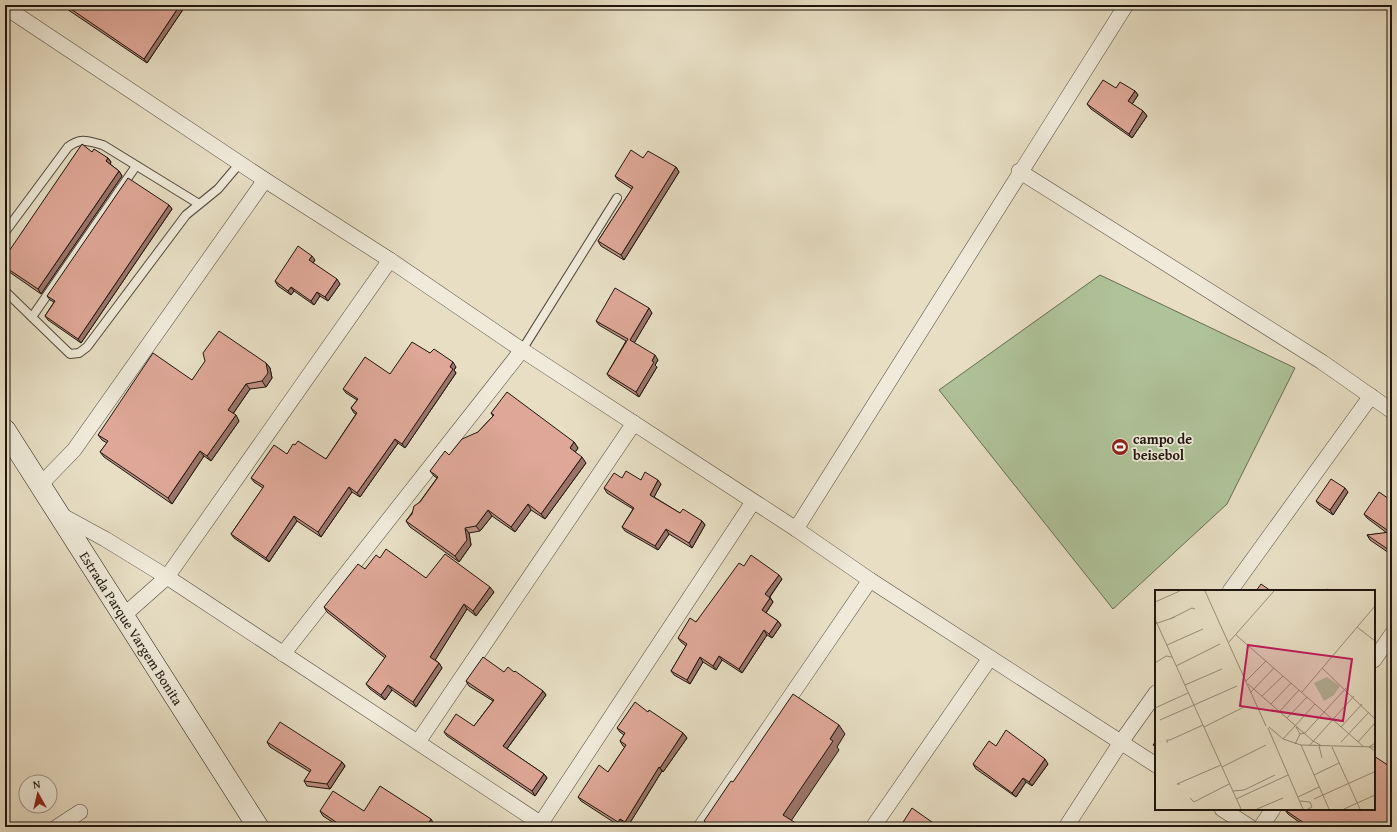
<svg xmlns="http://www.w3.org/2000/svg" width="1397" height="832" font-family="'Gentium Book Plus',serif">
<rect width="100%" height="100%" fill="#e7dec4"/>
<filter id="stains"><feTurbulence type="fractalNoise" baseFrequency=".005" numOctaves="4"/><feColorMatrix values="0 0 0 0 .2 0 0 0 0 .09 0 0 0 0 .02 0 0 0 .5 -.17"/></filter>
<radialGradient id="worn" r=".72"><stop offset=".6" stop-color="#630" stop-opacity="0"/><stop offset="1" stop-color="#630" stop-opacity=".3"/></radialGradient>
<polygon fill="#afc299" stroke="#666c54" points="1100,275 1295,368 1227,504 1113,609 939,390"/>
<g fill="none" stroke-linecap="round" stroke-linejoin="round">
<g stroke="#50483c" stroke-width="10">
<g id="service">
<path d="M5,232L68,147C81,137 88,141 103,145L199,204"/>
<polyline points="5,291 70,354 79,353 87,347 186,215 218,189 240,163"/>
<polyline points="32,317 136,166"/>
<polyline points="522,350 617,198"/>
</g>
</g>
<g stroke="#50483c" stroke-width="16">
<g id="minor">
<polyline points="5,7 265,180 390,260 522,350 796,529 870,580 1156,765"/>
<polyline points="1019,171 1322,362 1392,411"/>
<polyline points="40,485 74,450 265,180"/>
<polyline points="59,514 105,539 167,577 546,827"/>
<polyline points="796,529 1126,5"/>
<polyline points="1230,591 1371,396"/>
<polyline points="123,616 167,577 390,260"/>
<polyline points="283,654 522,350"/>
<polyline points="1374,660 1392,634"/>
<polyline points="418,742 634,423"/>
<polyline points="1222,809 1250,827"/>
<polyline points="541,823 753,502"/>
<polyline points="57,827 80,812"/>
<polyline points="701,827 870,580"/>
<polyline points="873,827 990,658"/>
<polyline points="1066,827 1121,742 1156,693"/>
<polyline points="1261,827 1273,809"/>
</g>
</g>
<g stroke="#1e160e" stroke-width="22">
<g id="secondary">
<path id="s1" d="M5,430L258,827"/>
</g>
</g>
<use href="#service" stroke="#efead9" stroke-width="8"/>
<use href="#minor" stroke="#efead9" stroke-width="15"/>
<use href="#secondary" stroke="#efead9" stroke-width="21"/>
</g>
<g fill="#bf9082" stroke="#1e160e">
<polygon points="61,5 186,5 147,63"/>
<polygon points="1116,88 1135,91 1138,95 1132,104 1143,111 1147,116 1132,138 1091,109 1087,104"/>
<polygon points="92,152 108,158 111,162 110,164 119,171 122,176 41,294 5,269 5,257"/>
<polygon points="643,158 676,167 679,172 624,260 601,246 598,241 632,189 618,180 615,176"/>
<polygon points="169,205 172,209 81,343 48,320 45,316 54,302 50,300 47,296"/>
<polygon points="315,260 313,263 340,284 328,301 320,296 314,305 294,291 291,295 278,286 275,281"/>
<polygon points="652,313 634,343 658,360 655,365 657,367 639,397 610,378 607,374 626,341 599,325 596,321"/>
<polygon points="430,353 456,367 454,370 456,373 405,448 398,443 360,497 352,492 321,537 297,521 269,562 234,538 231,534 263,488 254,482 251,478 287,454 295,445 326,459 356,414 354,413 351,408 357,400 346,393 343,389 390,374"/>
<polygon points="266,363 270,368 272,378 266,387 250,389 233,414 239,421 211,461 204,456 172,504 104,457 100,452 107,443 102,440 98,435 192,380"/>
<polygon points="491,413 574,442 578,448 575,452 586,463 545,519 531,510 515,532 492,516 480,531 469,533 471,545 459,562 410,527 406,521 437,478 434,476 430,471 478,432 493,416"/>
<polygon points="622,478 641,480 661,484 654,497 680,513 702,521 705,525 692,548 669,534 658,550 625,531 622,527 633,509 607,493 604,488"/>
<polygon points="1348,492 1333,515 1319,505 1316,501"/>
<polygon points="1392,501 1392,555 1370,540 1367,535 1387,533 1367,518 1364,514"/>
<polygon points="380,558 426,578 494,592 476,616 467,609 435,660 439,663 442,668 416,707 392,690 385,700 370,689 366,684 385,658 327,612 324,607 365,569"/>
<polygon points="744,566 782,579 770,597 773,602 766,613 778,621 781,625 772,638 767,635 742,673 722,660 716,670 703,662 690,684 674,675 671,671 686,646 681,642 678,638 696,622"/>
<polygon points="504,672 514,672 543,691 546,695 507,749 544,774 547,778 535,796 447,736 444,732 474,726 493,701 469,686 466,681"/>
<polygon points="648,712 683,733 687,738 663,772 662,771 628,826 623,823 621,827 581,801 578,797 608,772 625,747 623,746 620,741 624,735 620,732 617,728"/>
<polygon points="267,742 342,762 345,766 330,789 307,786 304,781 310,772 270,747"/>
<polygon points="996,746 1048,764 1032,786 1026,782 1016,797 976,769 973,764"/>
<polygon points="1392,768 1306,827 1288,814 1285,810"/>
<polygon points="320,811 364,811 434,824 432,826 433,827 340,827 323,816"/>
</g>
<g fill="#9b756a" stroke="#1e160e">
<polygon points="180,5 186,5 147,63 144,59"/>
<polygon points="1135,91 1138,95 1131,106 1128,101"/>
<polygon points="1143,111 1147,116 1132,138 1129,134"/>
<polygon points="108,158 111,162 109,165 106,161"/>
<polygon points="676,167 679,172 624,260 621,255"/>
<polygon points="119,171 122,176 41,294 38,289"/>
<polygon points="169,205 172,209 81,343 78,339"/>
<polygon points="312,256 315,260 312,264 309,260"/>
<polygon points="337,279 340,284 328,301 325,297"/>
<polygon points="291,287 294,291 291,295 288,291"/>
<polygon points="317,292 320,296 314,305 311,301"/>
<polygon points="649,308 652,313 633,345 630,340"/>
<polygon points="655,355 658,360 655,365 657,367 639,397 636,392"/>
<polygon points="453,362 456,367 454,370 456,373 405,448 402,444"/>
<polygon points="266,363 270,368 272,378 266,387 262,381"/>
<polygon points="246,384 250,389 232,415 228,410"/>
<polygon points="236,415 239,421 211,461 207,456"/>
<polygon points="395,439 398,443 360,497 357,493"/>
<polygon points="574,442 578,448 574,454 570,448"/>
<polygon points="200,451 204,456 172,504 168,498"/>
<polygon points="582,457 586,463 545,519 541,514"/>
<polygon points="658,480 661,484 653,499 650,495"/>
<polygon points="349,487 352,492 321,537 318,532"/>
<polygon points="1345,488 1348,492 1333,515 1330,510"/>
<polygon points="528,504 531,510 515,532 511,527"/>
<polygon points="488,510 492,516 480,531 476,526"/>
<polygon points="294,516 297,521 269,562 266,558"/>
<polygon points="702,521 705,525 692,548 689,543"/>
<polygon points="465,528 469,533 471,545 459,562 455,556"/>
<polygon points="666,529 669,534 658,550 655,546"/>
<polygon points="779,575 782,579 768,599 765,594"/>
<polygon points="490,587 494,592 476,616 473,611"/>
<polygon points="770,598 773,602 765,614 762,610"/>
<polygon points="464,604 467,609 434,662 430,657"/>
<polygon points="778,621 781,625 772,638 769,634"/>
<polygon points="764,630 767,635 742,673 739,669"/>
<polygon points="719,656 722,660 716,670 713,666"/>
<polygon points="700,657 703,662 690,684 687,680"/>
<polygon points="439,663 442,668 416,707 413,702"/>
<polygon points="388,685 392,690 385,700 381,695"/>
<polygon points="543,691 546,695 506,750 503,746"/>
<polygon points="839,725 845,734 837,747 839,750 789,824 783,815 830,739"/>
<polygon points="683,733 687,738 663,772 660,768"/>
<polygon points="1045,759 1048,764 1032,786 1029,782"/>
<polygon points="342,762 345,766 330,789 327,784"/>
<polygon points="659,767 662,771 628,826 625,822"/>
<polygon points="544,774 547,778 535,796 532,791"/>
<polygon points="1023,778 1026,782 1016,797 1012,793"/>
<polygon points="431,819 434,824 432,827 428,824"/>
<polygon points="620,819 623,823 621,827 618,822"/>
</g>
<g fill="#dea797" stroke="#1e160e">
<polygon points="65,5 180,5 144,59"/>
<polygon points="1103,80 1116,88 1120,82 1135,91 1128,101 1143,111 1129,134 1087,104"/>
<polygon points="82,144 92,152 94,149 108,158 106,161 119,171 38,289 5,267 5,257"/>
<polygon points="631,150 643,158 648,151 676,167 621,255 598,241 633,187 615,176"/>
<polygon points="128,178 169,205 78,339 45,316 55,301 47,296"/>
<polygon points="298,246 312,256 309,260 337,279 325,297 317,292 311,301 291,287 288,291 275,281"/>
<polygon points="615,288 649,308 630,340 655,355 652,361 654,362 636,392 607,374 628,339 596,321"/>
<polygon points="219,331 266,363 268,373 262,381 246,384 228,410 236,415 207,456 200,451 168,498 100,452 108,441 98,435 153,353 192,380 205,361 203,353"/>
<polygon points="412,342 430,353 434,349 453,362 450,367 453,369 402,444 395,439 357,493 349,487 318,532 294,516 266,558 231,534 264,486 251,478 274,445 287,454 293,444 295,445 298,441 326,459 357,413 351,408 358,399 343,389 365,357 390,374"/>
<polygon points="507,392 574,442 570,448 582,457 541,514 528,504 511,527 488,510 476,526 465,528 467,540 455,556 406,521 412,514 414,506 420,502 438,477 430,471 445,451 449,455 462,439 478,432 494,415 491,413"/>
<polygon points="626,471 641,480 645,472 658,480 650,495 680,513 683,509 702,521 689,543 666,529 655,546 622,527 634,508 604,488 614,473 622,478"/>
<polygon points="1331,479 1345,488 1330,510 1316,501"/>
<polygon points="1379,492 1392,501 1392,552 1367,535 1390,532 1364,514"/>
<polygon points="386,549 426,578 445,554 490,587 473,611 464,604 430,657 439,663 413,702 388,685 381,695 366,684 386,656 324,607 358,564 365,569 376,555 380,558"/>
<polygon points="751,555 779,575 765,594 770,598 762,610 778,621 769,634 764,630 739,669 719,656 713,666 700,657 687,680 671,671 687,644 678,638 690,618 696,622 739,563 744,566"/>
<polygon points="1261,584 1271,591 1256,591"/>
<polygon points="1327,589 1330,591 1325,591"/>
<polygon points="483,657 504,672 508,667 514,672 515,671 543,691 503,746 544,774 532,791 444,732 456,714 474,726 494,700 466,681"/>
<polygon points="793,694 839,725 830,739 833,741 783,815 799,825 798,827 706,827 708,824 704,821 731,781 733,782"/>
<polygon points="635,702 648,712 649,710 683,733 660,768 659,767 625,822 620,819 618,822 578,797 599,765 608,772 626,745 620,741 625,733 617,728"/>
<polygon points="280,722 342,762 327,784 304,781 311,770 267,742"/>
<polygon points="1006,730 1045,759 1029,782 1023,778 1012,793 973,764 989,741 996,746"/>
<polygon points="1156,741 1156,747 1153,745"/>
<polygon points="1374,756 1392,768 1392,827 1306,827 1307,825 1285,810 1285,809 1374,809"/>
<polygon points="380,786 431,819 428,824 433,827 343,827 320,811 333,791 364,811"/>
<polygon points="912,808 939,827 894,827 896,824 900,827"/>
</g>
<defs>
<g id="stadium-disc" transform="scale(0.9)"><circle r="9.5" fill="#8f2418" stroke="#efead9"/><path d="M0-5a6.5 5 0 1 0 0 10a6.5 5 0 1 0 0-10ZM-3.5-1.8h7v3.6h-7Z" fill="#fff"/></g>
</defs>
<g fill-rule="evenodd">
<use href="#stadium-disc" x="1120" y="447"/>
</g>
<g text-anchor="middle" stroke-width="3.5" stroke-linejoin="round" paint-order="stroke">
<g font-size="14" font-weight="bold" fill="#1e160e" stroke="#efead9" text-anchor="start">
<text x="1133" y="444">campo de<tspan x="1133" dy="16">beisebol</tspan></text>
</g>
<g font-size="14" fill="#1e160e" stroke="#efead9">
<text dy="5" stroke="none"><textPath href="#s1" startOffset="235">Estrada Parque Vargem Bonita</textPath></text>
</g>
</g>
<g transform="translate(1155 590)">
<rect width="220" height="220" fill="#e7dec4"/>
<path d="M172,87L185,96L179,105L169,111L159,93Z" fill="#afc299"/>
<path fill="none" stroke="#978e7b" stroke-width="1" d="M50,1L111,136M0,12L25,1M0,29L86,219M15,29L37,18L40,19M0,34L20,27M202,37L220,51M81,45L209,157M74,52L119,1M12,55L48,39M0,73L11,66L17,67M21,76L65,54M167,78L220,129M91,91L111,71M93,94L158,151L167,156M30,95L67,79M96,102L119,78M147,102L220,16M107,106L128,86M116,114L136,93M0,118L33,103M125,121L144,100M132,128L152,107M5,130L82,96M49,137L91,116M114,137L128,149L146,155L220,157M186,137L207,114M113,138L148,219M145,144L150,143L191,98M128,149L160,114M186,152L214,122M203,152L220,133M12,153V150H15L48,135M220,153L214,157L220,161M140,154L145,144L141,137M146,155L174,219M154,156L199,106M164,156L167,168M177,157L205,219M67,177L111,155M220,181V194M159,185L184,173M25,194H22L66,175M78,201L89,200L120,185M143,207L164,197M35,208L39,212L74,194M81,209L133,185M159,209L219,182M145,211L155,212L157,217L153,219M102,219L128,208M189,219L220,205"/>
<path fill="#c2185b" fill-opacity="0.15" stroke="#c2185b" stroke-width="2" d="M93,55L197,69L188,131L85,116Z"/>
<rect width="220" height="220" fill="none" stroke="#1e160e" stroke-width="2"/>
</g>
<rect width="1397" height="832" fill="none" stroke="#e7dec4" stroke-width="20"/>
<rect x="6" y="6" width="1385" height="820" fill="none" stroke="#1e160e" stroke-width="2"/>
<rect x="10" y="10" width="1377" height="812" fill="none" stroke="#1e160e"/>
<g transform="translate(38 794) rotate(352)"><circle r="19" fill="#efead9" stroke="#9b9588"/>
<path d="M0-3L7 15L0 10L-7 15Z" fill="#8f2418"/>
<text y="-6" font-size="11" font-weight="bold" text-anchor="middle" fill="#1e160e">N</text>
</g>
<rect width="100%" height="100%" filter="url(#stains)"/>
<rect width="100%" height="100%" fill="url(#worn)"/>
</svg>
